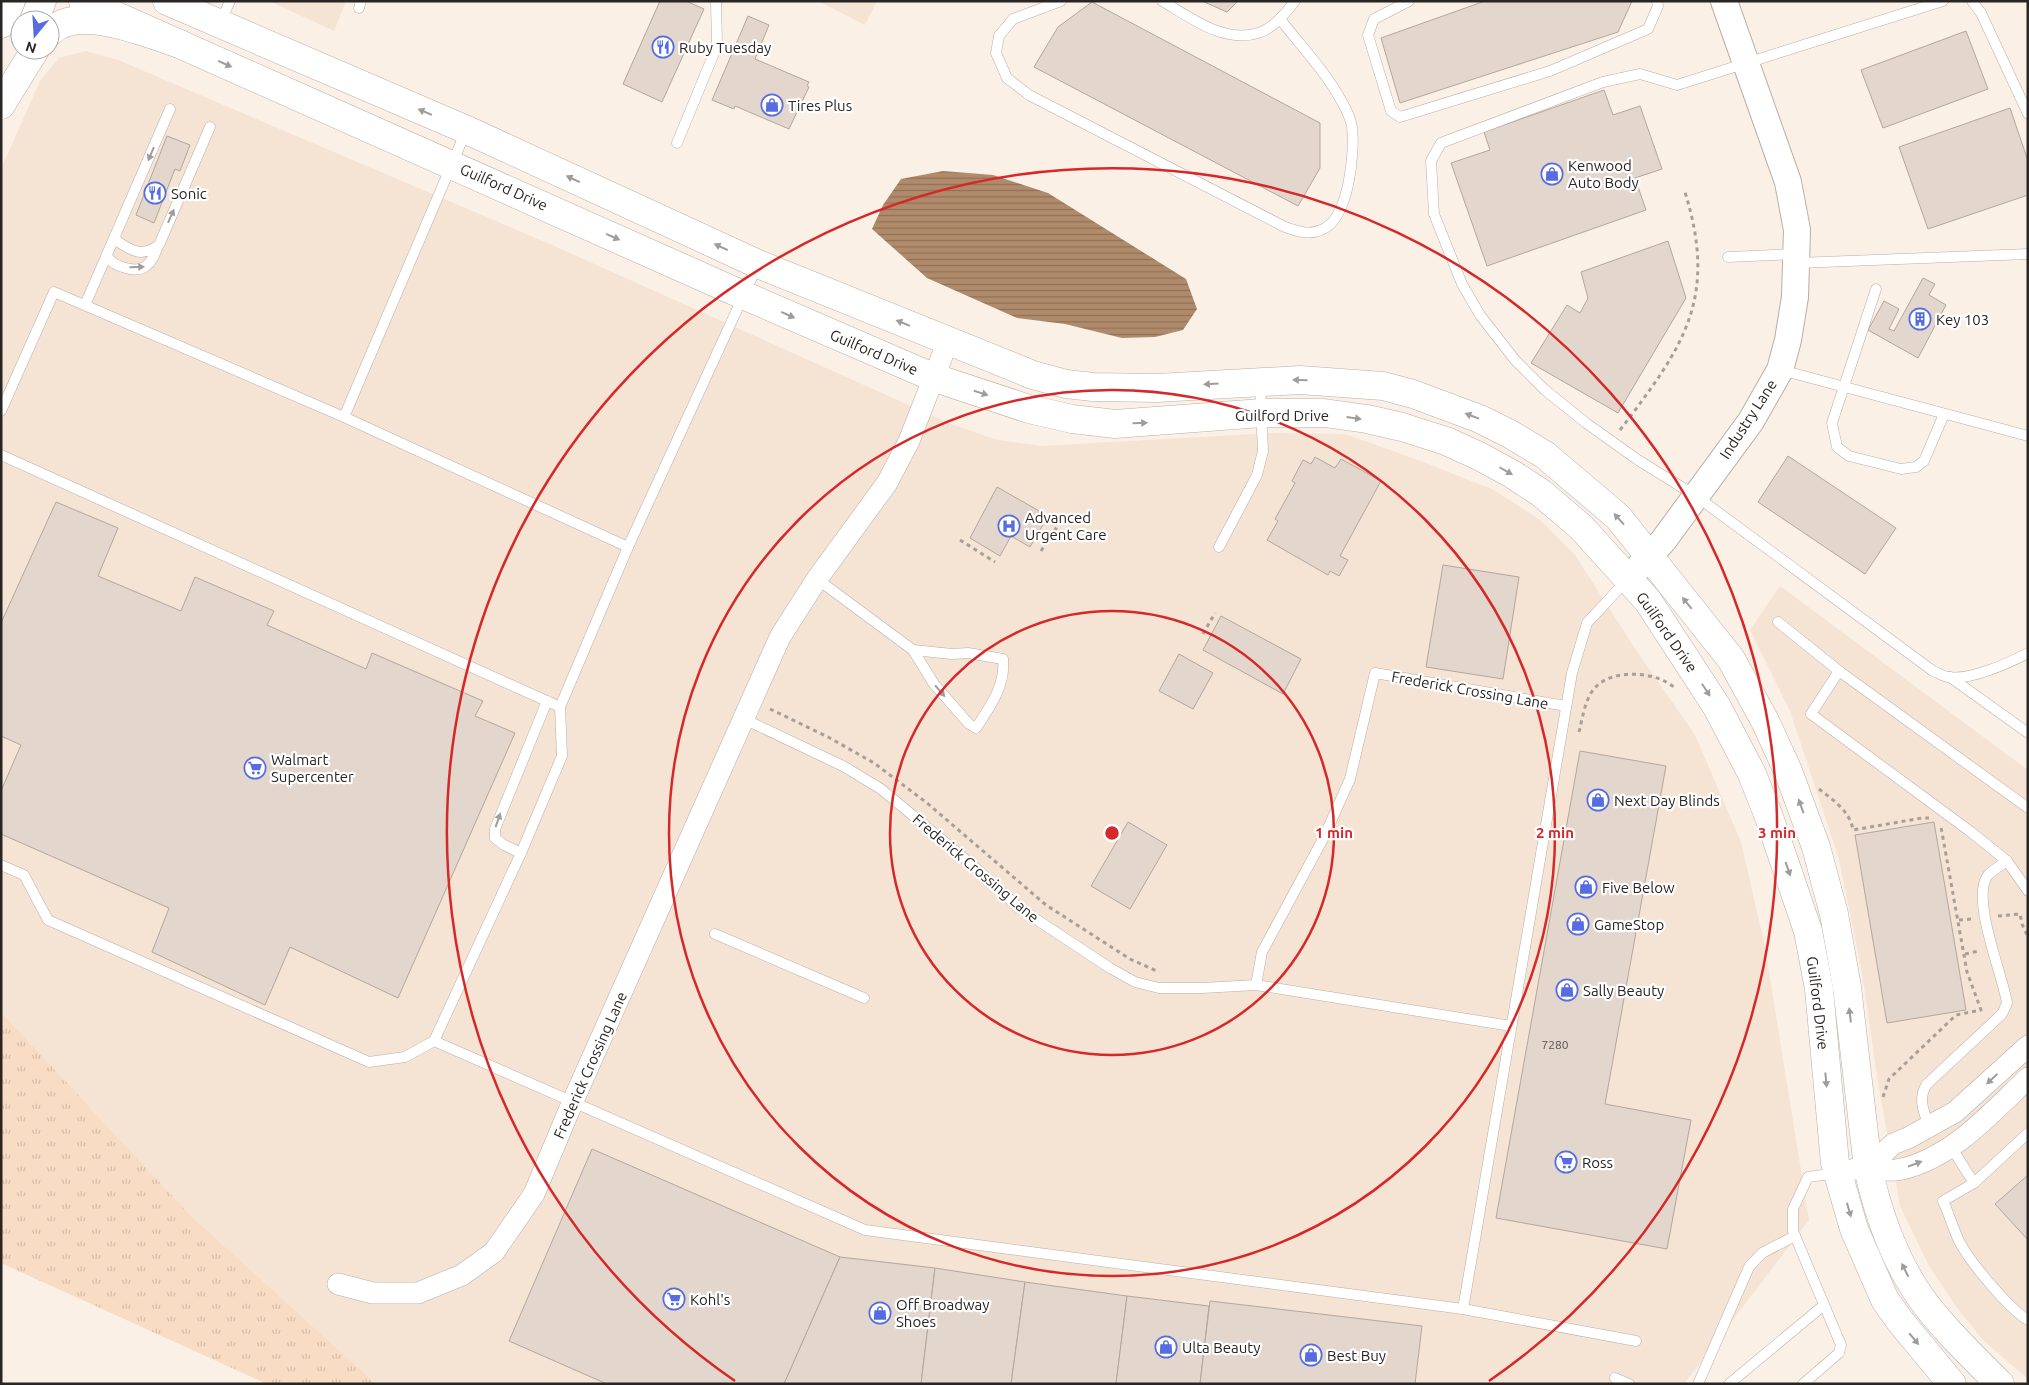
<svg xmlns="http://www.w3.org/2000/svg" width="2029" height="1385" viewBox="0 0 2029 1385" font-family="Ubuntu,sans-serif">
<defs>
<pattern id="grass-tufts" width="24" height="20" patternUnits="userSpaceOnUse" patternTransform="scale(1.25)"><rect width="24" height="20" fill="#f8dcc4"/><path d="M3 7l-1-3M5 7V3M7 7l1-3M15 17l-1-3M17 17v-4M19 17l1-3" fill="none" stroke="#d5bda8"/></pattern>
<pattern id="water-rules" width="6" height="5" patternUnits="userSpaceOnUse" patternTransform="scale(1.25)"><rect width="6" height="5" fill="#b08b6b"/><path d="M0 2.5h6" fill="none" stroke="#8f7158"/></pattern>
</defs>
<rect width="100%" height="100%" fill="#fbf0e6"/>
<g fill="#f5e3d4">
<path d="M269,1H346L334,31Z"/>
<path d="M818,1H877L865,25Z"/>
<path d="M86,51L118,60L552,245L951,424L998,440L1042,446L1270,433L1345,434L1421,461L1494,490L1540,520L1575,555L1634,647L1695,735L1741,842L1765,947L1809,1220L1684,1384H376L189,1214L1,1012V169L40,81L59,58Z"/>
<path d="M1780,586L2028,770V1379L1983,1340L1958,1309L1929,1266L1900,1206L1877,1076L1862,973L1839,859L1790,711L1750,630Z"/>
</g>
<path fill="url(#grass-tufts)" d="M1,1012L189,1214L376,1384H267L1,1263Z"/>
<path fill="url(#water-rules)" d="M943,171L993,175L1048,193L1186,279L1197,309L1183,330L1155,337L1122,338L1065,324L1017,318L927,278L872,229L883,205L901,179Z"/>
<g fill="#e2d6cd" stroke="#b2a79e">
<path d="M660,1H686L704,9L662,102L623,84Z"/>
<path d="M1202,1H1238L1227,12Z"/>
<path d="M1485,1H1632L1618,32L1400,103L1381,38Z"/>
<path d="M1092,2L1320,123V168L1298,206L1034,67L1058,27Z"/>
<path d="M748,16L769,25L755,59L809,82L807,86L809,87L789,129L735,106L734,109L712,100Z"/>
<path d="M1966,31L1988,89L1883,128L1861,70Z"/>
<path d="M1604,90L1613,115L1640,106L1662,169L1635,178L1646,210L1487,266L1451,163L1490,150L1484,132Z"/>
<path d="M2010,108L2028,161V195L1928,229L1899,147Z"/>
<path d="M167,136L190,145L180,171L175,169L154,223L136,215Z"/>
<path d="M1668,241L1686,298L1618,413L1531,363L1567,305L1580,313L1588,298L1581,272Z"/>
<path d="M1923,278L1935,284L1929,295L1946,305L1918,358L1868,330L1884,301L1899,309L1889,329L1894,331Z"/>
<path d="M1788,456L1896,528L1865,574L1758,502Z"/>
<path d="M1315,457L1335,468L1341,459L1381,481L1340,556L1348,560L1339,576L1330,571L1328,575L1267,540L1278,521L1275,519L1295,483L1292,481L1303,460L1311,464Z"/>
<path d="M997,487L1048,516L1030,547L1011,536L1000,556L970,538Z"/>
<path d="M56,502L118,528L98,576L181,611L195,577L274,611L267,625L366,669L372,653L483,701L475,716L515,733L398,998L290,947L265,1005L152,952L169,908L1,834V791L21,745L1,736V623Z"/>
<path d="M1443,565L1519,577L1503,679L1426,667Z"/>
<path d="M1221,616L1301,659L1283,694L1203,650Z"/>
<path d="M1179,654L1213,673L1193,709L1159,691Z"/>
<path d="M1580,751L1666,766L1605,1104L1691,1120L1667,1249L1496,1218Z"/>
<path d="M1128,822L1167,845L1130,909L1091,886Z"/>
<path d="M1934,822L1966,1010L1887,1023L1855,835Z"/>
<path d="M592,1149L840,1257L784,1384H607L509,1341Z"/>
<path d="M2028,1175V1240L1995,1204Z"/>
<path d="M840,1257L935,1268L921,1384H784Z"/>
<path d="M935,1268L1025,1282L1011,1384H921Z"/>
<path d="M1025,1282L1127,1296L1116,1384H1011Z"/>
<path d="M1127,1296L1209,1306L1200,1384H1116Z"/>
<path d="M1210,1301L1422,1326L1415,1384H1200Z"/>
</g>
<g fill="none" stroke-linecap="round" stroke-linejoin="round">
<g stroke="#b9aea5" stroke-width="11">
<g id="service">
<path d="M1061,1L1013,19L999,36L996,53L1007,78L1029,95L1285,227C1299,232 1311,236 1325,228C1349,215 1355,152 1352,127C1351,120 1346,109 1342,102C1326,72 1301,46 1280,19"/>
<path d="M1162,1C1190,17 1224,44 1258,33C1273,29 1286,13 1295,1"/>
<path d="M1409,1L1374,19L1368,35L1391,111L1400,117L1550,71L1648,29L1658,6L1657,1"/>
<path d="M1943,1L1677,85L1640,74L1603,82L1441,143L1431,161L1434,214L1462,284L1480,315L1515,360L1545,390L1586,423L1638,460L1696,496L1933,671C1938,673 1943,676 1948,677C1969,681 2009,663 2028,653"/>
<path d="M1972,1L1981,13L2028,114"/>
<path d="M359,8L361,1"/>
<path d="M220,23L230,1"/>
<path d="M677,143L717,46L716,1"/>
<path d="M115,236L117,241C133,252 142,257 159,245L210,127"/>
<path d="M107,256C112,266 136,274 146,266C153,261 155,253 158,246"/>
<path d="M1728,257L1796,254"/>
<path d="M1797,263L2028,254"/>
<path d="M1876,289L1832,423L1837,447L1849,456L1901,469L1916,467L1924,461L1944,414"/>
<path d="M85,305L170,109"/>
<path d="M1781,370L2028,436"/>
<path d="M1,411L54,292L344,417L628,547"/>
<path d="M344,417L466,131"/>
<path d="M1,455L560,707"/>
<path d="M1219,547L1257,475L1263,451L1260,384"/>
<path d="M817,579L913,650L934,684L969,724L976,728C990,707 1006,685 1003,659L968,653L952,654L913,650"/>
<path d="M1778,622L1839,671"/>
<path d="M1950,677L2028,733"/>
<path d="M744,719L843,766L881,789L977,869L1019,908L1110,968L1135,982L1159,988H1202L1256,985L1511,1026"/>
<path d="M2028,808L1839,671L1811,714L1971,832L2007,861L2028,891"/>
<path d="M521,853L504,845L495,838V829L547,701"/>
<path d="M1,865L24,875L48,920L369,1062L405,1057L434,1041L521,853L562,756L560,707L628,547L758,264"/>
<path d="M715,934L864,998"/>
<path d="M1256,985L1262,952L1324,837L1350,779L1375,673L1566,706"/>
<path d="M434,1041L865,1230L1463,1309L1636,1341"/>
<path d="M1929,1127C1924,1112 1918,1100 1926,1085L2002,1014L2007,1003C2003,975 1970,898 1988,875C1993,870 2001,865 2007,861"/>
<path d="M2028,1133L1974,1183L1943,1201C1949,1214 1953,1228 1959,1241C1970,1262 2008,1308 2028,1320"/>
<path d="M1951,1147L1974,1183"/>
<path d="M1463,1309L1572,673L1587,623L1627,580"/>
<path d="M1615,1378L1629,1384"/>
<path d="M1698,1384L1749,1267L1762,1253L1795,1236"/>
<path d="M1729,1384L1824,1305"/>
<path d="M1803,1384L1839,1353L1841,1345L1793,1231V1209L1808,1177L1837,1173"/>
</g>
</g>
<g stroke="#b9aea5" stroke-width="22">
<g id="minor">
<path d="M1868,1168L1893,1144L1908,1138L1955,1112L2028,1046"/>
<path d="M1838,1173C1847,1171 1858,1167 1868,1168C1882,1168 1885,1173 1902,1169C1953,1157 1991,1113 2028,1078"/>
<path d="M338,1284L373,1293H418L462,1275L494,1252L534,1194L573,1101L780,637L817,579L887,483L909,441L948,341"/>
</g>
</g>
<g stroke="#b9aea5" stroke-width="28">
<path id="tertiary" d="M1628,579L1663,541L1751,421L1780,370L1788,340L1795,297L1797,230L1788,182L1724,1"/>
</g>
<g stroke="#b9aea5" stroke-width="29">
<g id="secondary">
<path d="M83,1L743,295L935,378L1029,409L1072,419L1115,424L1262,413H1324L1367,419L1402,427L1446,441L1479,456L1512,474L1541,493L1581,527L1648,601L1717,707L1752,774L1769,817L1808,931L1819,989L1835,1163L1854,1229L1885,1300L1900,1321L1952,1384"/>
<path d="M167,1L467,130L758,264L1033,375L1066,384L1093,387L1157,388L1300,380L1383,386L1413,394L1480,419L1510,434L1545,455L1618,517L1731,659L1765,721L1788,771L1816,847L1834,914L1847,987L1868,1168C1877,1209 1892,1253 1915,1289C1935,1321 1973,1357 2000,1384"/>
</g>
</g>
<g stroke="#b9aea5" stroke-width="29">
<g id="primary">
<path d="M34,20L42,1"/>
<path d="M1,24L11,1"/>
<path d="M50,32C78,3 148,34 180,44"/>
<path d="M1,105L35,50"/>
</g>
</g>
<g stroke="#a8a098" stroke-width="3" stroke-dasharray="4 4" stroke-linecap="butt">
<path d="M1620,430C1684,346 1719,298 1684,189"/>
<path d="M960,540L995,562"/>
<path d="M1041,551L1059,524"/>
<path d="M1203,634L1215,613"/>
<path d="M770,709L828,737L874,763L927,803L1046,905L1130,959L1159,972"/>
<path d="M1579,732C1582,720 1584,706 1590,695C1602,671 1638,671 1660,679C1666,681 1671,686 1677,688"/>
<path d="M1819,789C1833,800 1850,811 1853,830L1922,818H1929"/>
<path d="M1998,916L2020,914L2022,924L2028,937"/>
<path d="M1959,920L1972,919"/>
<path d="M1965,954L1979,951"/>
<path d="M1883,1097L1889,1079L1956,1015L1981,1010L1967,972L1941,827"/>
</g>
<use href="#service" stroke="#fff" stroke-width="10"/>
<use href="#minor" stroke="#fff" stroke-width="21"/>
<use href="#tertiary" stroke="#fff" stroke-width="26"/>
<use href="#secondary" stroke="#fff" stroke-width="28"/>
<use href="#primary" stroke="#fff" stroke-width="28"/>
</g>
<defs><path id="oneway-solid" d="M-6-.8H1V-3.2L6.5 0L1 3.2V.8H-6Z" transform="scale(1.25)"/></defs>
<g fill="#9f9d9c">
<use href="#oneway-solid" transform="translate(225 64) rotate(24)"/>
<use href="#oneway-solid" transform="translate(425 112) rotate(-157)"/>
<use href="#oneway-solid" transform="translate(151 154) rotate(113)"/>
<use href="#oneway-solid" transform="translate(573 179) rotate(-155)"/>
<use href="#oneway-solid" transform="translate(171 216) rotate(-66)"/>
<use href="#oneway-solid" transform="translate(613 237) rotate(24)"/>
<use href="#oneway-solid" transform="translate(721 247) rotate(-155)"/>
<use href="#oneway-solid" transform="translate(137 267) rotate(-2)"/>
<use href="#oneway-solid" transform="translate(788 315) rotate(24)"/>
<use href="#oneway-solid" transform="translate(903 323) rotate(-158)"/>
<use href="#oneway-solid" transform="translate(1300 380) rotate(-179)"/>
<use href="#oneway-solid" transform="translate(1211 384) rotate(176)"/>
<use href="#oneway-solid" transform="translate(981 393) rotate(18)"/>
<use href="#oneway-solid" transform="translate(1472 416) rotate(-159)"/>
<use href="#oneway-solid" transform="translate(1354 418) rotate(8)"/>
<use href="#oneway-solid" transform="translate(1140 423) rotate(-2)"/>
<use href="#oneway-solid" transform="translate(1506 471) rotate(30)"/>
<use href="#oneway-solid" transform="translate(1619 519) rotate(-132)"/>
<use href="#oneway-solid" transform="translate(1687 603) rotate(-129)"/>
<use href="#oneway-solid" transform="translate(1706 690) rotate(57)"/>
<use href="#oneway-solid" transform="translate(940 691) rotate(49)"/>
<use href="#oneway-solid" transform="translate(1801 806) rotate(-110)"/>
<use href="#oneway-solid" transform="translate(498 820) rotate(-71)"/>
<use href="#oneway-solid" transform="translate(1788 869) rotate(71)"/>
<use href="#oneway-solid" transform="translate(1850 1015) rotate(-97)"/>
<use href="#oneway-solid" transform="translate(1992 1079) rotate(137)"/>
<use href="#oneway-solid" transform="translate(1826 1080) rotate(85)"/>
<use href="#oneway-solid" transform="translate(1915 1164) rotate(-21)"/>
<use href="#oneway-solid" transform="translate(1849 1210) rotate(74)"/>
<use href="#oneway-solid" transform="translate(1905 1270) rotate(-117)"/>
<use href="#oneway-solid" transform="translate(1914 1339) rotate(50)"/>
</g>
<g fill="none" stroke="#d62828" stroke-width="2.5">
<circle cx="1112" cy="833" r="222"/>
<circle cx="1112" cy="833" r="443"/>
<path d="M735 1381A665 665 0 1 1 1489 1381"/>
</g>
<defs>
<g id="restaurant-ring" transform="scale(1.125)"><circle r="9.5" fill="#fff" stroke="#566ce2" stroke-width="1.5"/><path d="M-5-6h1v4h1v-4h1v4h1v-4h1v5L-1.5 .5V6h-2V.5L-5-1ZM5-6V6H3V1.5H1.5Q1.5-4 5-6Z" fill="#566ce2"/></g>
<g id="shop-ring" transform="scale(1.125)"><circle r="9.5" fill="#fff" stroke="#566ce2" stroke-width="1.5"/><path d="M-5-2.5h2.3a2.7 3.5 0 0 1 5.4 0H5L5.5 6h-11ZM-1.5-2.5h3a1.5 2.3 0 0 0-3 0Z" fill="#566ce2"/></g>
<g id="building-ring" transform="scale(1.125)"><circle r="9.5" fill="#fff" stroke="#566ce2" stroke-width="1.5"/><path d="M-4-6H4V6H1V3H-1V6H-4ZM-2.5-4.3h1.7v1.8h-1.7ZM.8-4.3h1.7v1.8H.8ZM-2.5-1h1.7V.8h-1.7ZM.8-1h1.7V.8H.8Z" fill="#566ce2"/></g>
<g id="hospital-ring" transform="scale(1.125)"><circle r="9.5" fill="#fff" stroke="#566ce2" stroke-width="1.5"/><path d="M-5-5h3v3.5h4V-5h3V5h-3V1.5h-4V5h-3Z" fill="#566ce2"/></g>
<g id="supermarket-ring" transform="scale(1.125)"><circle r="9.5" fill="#fff" stroke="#566ce2" stroke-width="1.5"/><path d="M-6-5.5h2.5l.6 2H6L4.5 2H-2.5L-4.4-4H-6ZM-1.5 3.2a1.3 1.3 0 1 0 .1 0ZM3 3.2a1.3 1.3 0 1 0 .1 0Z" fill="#566ce2"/></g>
</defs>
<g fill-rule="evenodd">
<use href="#restaurant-ring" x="663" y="47"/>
<use href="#shop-ring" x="772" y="105"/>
<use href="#shop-ring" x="1552" y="174"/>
<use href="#restaurant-ring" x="155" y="193"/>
<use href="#building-ring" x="1920" y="319"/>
<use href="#hospital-ring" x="1009" y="526"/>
<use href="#supermarket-ring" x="255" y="768"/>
<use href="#shop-ring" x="1598" y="800"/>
<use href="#shop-ring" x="1586" y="887"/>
<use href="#shop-ring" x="1578" y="924"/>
<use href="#shop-ring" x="1567" y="990"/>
<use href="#supermarket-ring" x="1566" y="1162"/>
<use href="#supermarket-ring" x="674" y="1299"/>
<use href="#shop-ring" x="880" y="1313"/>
<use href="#shop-ring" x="1166" y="1347"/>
<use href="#shop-ring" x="1311" y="1355"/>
</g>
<g text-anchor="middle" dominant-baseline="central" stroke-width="4.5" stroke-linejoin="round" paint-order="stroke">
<g font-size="12" fill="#57514d">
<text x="1555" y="1044">7280</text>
</g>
<g font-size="15" fill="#292522" stroke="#fff" text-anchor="start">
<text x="679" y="47">Ruby Tuesday</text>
<text x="788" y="105">Tires Plus</text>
<text x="1568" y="165">Kenwood<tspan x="1568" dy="17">Auto Body</tspan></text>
<text x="171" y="193">Sonic</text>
<text x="1936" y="319">Key 103</text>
<text x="1025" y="517">Advanced<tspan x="1025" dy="17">Urgent Care</tspan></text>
<text x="271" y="759">Walmart<tspan x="271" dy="17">Supercenter</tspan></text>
<text x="1614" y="800">Next Day Blinds</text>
<text x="1602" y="887">Five Below</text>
<text x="1594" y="924">GameStop</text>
<text x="1583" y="990">Sally Beauty</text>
<text x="1582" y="1162">Ross</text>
<text x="690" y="1299">Kohl's</text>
<text x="896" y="1304">Off Broadway<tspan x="896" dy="17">Shoes</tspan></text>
<text x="1182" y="1347">Ulta Beauty</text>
<text x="1327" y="1355">Best Buy</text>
</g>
<g font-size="15" fill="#292522" stroke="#fff">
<text transform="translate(504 187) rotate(24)">Guilford Drive</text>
<text transform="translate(874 352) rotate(23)">Guilford Drive</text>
<text x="1282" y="415">Guilford Drive</text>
<text transform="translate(1748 419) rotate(-57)">Industry Lane</text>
<text transform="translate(1667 632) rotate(55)">Guilford Drive</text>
<text transform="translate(1470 690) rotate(10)">Frederick Crossing Lane</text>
<text transform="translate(976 868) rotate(40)">Frederick Crossing Lane</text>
<text transform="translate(1818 1003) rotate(83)">Guilford Drive</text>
<text transform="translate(590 1065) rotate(-66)">Frederick Crossing Lane</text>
</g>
</g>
<circle cx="1112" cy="833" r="8" fill="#d62828" stroke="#fff" stroke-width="2.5"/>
<g font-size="15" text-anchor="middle" font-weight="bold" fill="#d62828" stroke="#fff" stroke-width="4.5" stroke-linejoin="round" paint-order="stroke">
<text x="1334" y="838">1 min</text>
<text x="1555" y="838">2 min</text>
<text x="1777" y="838">3 min</text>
</g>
<rect width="2029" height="1385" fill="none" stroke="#292522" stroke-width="5"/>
<g transform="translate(35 35) rotate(198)"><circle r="24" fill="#ffffff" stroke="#a9a8a7"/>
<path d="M0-4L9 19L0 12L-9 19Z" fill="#566ce2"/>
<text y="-8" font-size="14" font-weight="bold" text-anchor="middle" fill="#292522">N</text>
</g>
</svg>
